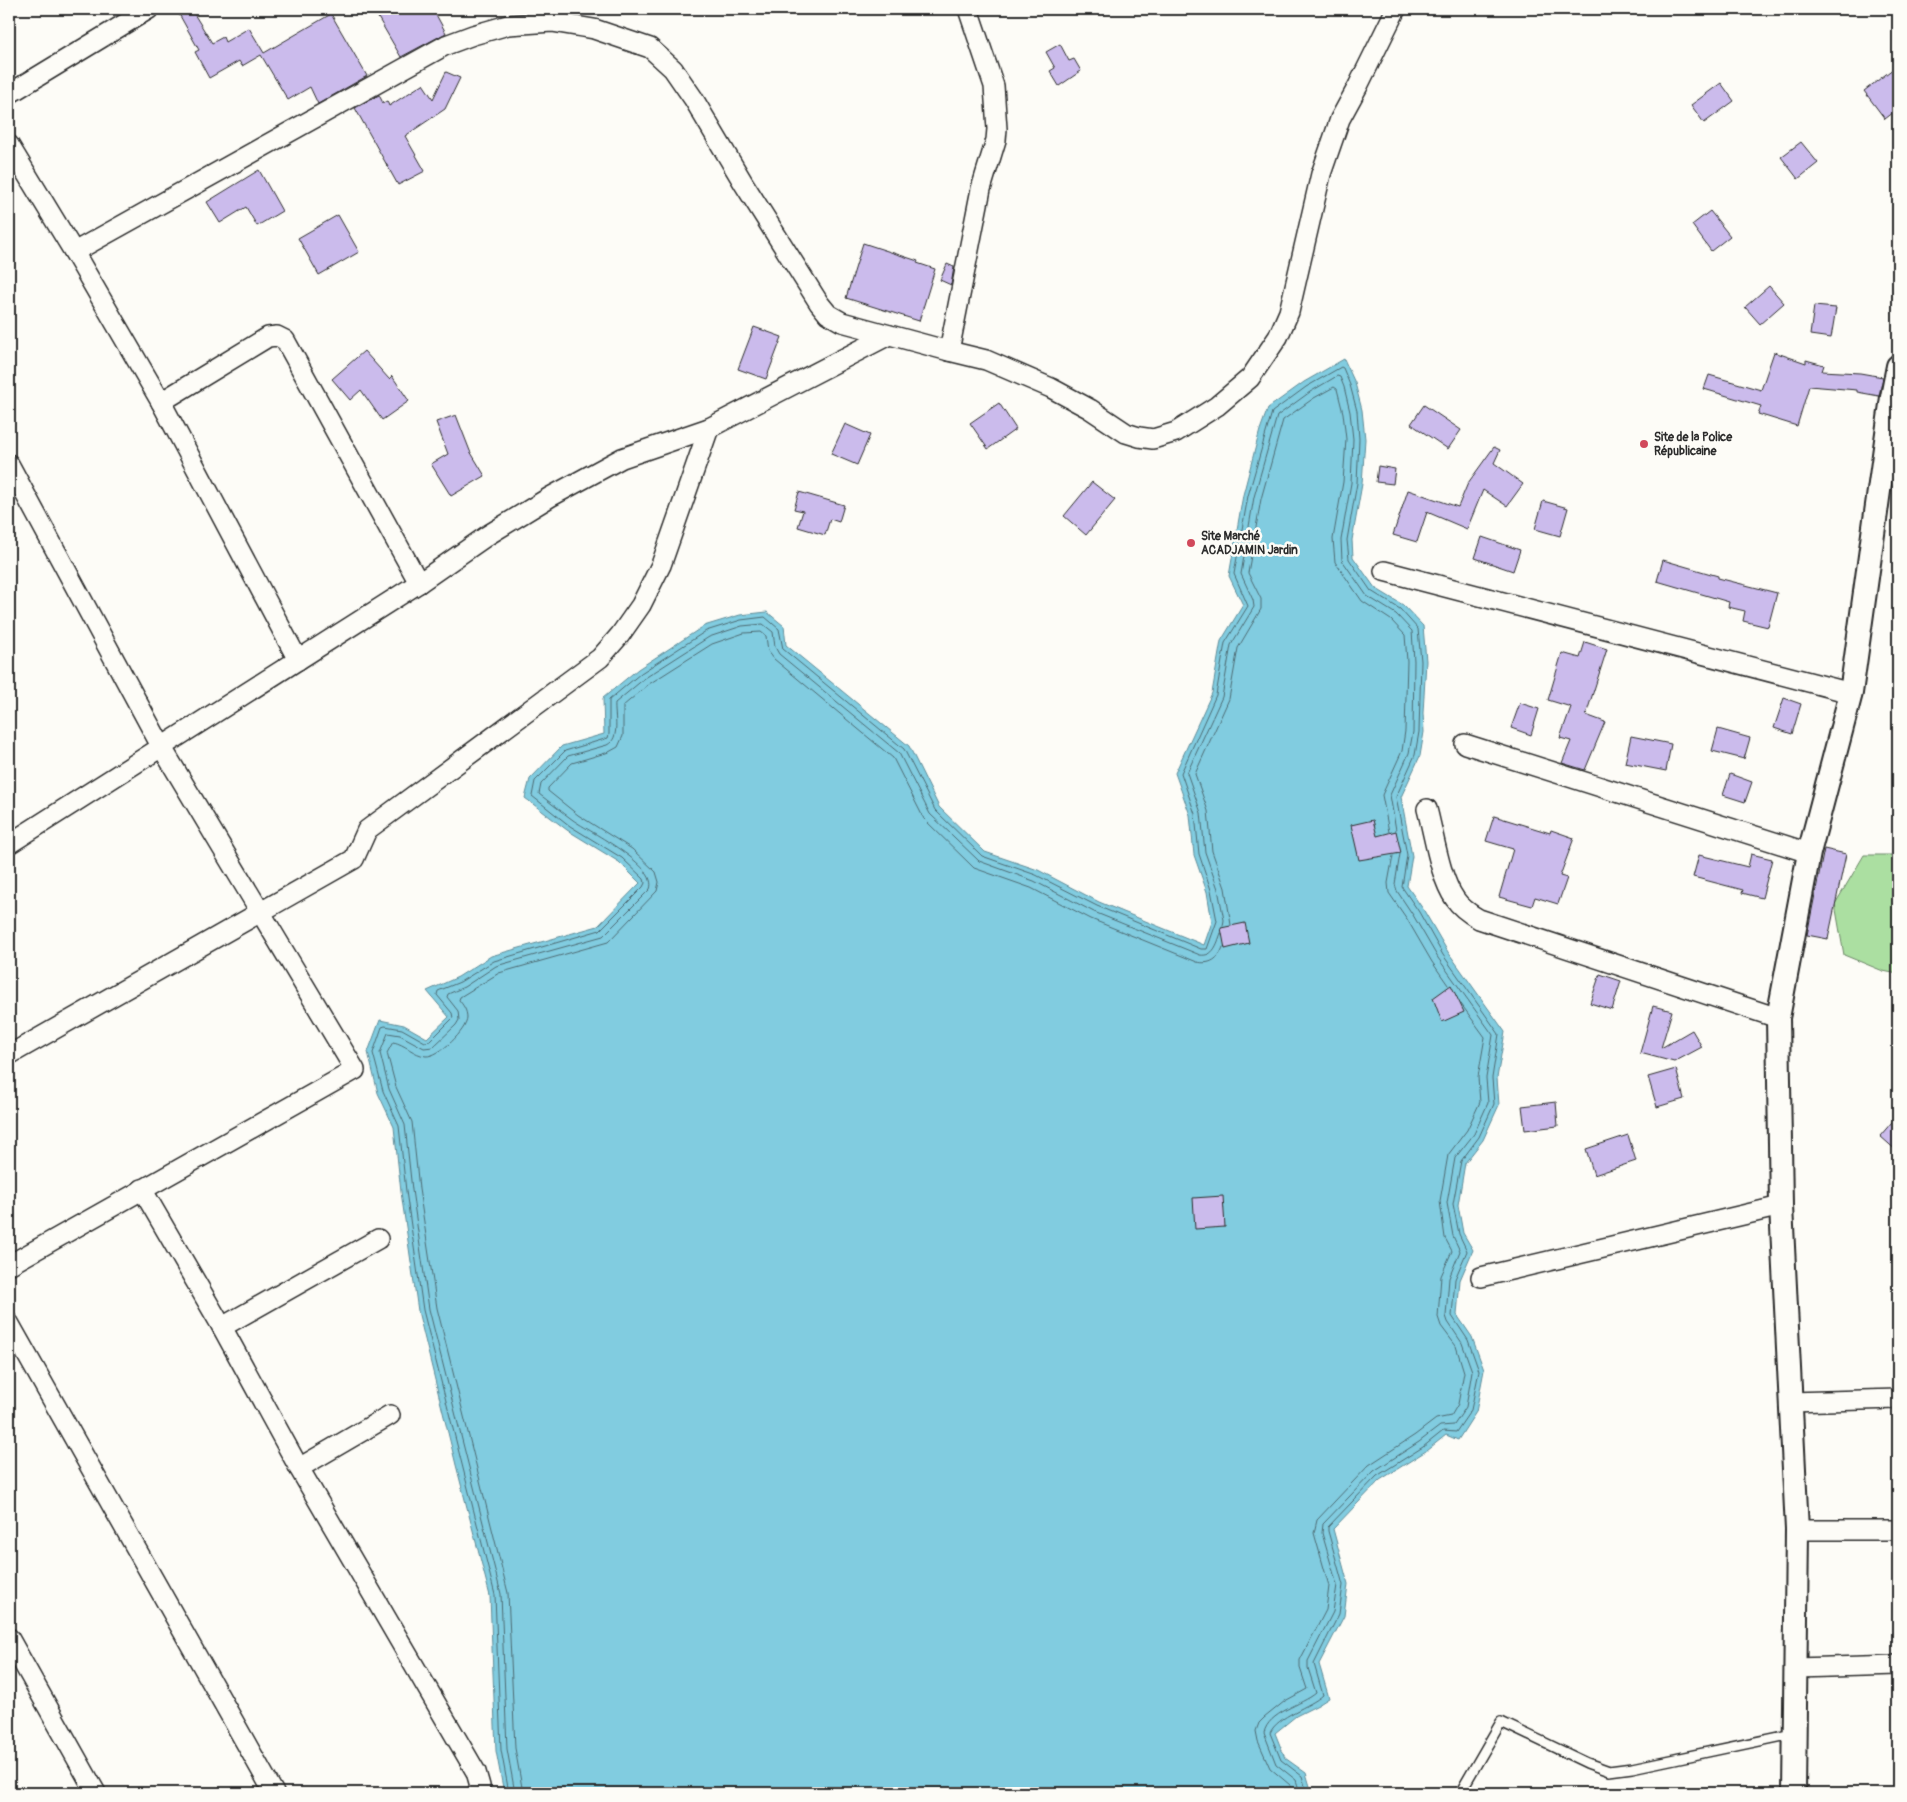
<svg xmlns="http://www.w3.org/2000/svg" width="1907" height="1802" viewBox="0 0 1907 1802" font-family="Pangolin,sans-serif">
<rect width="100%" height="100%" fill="#fdfcf7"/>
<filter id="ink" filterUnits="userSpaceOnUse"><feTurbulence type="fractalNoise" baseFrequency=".02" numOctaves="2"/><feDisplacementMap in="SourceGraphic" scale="10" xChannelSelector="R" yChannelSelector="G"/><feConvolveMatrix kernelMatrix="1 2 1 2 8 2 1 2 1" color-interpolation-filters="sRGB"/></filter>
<g filter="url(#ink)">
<path fill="#abdfa1" stroke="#6b8566" d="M1898,851V974L1883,971L1844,955L1835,904L1864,855H1891Z"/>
<path fill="#81cce0" stroke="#5f8c98" d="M1344,359L1355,383L1362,410L1365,439L1362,484L1352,540L1353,557L1375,588L1403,605L1423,626L1426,661L1423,713L1424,732L1420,756L1401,797L1412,856L1407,886L1423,909L1448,952L1505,1032L1497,1078L1499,1105L1483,1140L1465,1163L1458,1205L1463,1233L1473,1250L1460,1280L1457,1315L1472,1337L1484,1370L1476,1412L1458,1440L1446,1435L1426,1451L1380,1480L1333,1529L1348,1584L1344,1616L1319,1664L1329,1698L1318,1705L1296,1716L1275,1733L1285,1758L1306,1773L1312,1793H504L496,1751L490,1596L456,1465L418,1311L401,1192L394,1127L378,1093L368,1052L380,1020L404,1025L427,1038L449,1017L427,991L458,977L491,956L598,926L640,883L619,862L567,830L525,798L530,779L562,746L604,734L603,698L638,669L704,626L740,615L767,612L784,626L786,645L909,746L939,807L985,852L1038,870L1099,902L1204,945L1212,922L1207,892L1194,855L1190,815L1175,773L1212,693L1221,641L1243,605L1229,576L1243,495L1260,430L1268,408L1304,382Z"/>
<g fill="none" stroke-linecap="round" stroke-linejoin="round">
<g stroke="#4d6b73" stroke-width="1">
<path d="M1393,856L1388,883L1389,893L1407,919L1432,962L1448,985"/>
<path d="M1231,925L1225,888L1212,851L1208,811L1195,774L1229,699L1238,648L1261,609V599L1248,573L1261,499L1283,420L1314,398L1334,387L1337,389L1343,413L1346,439L1343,482L1333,539L1335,562L1362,601L1391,620L1405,635L1407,661L1405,731L1402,751L1382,795L1389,832"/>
<path d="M1223,926L1224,920L1218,889L1205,852L1201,813L1187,773L1222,697L1231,645L1254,607L1253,600L1241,574L1254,497L1277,416L1310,392L1337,376L1340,377L1344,387L1350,412L1353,439L1351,483L1341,540L1342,560L1367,596L1396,614L1412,631L1414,661L1413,732L1409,753L1390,795L1396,830"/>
<path d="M509,1793L501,1750L495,1595L423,1310L406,1191L399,1126L383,1091L373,1053L382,1027L385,1026L402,1029L425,1042L430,1041L453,1018L452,1013L437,995L438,991L460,982L494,961L600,930L643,887L645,883L644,879L622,858L570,826L532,796L535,781L565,751L608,738L609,734V700L641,673L706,631L741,620L765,617L779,629L783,649L904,749L935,810L982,856L1036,875L1097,906L1201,949H1207L1217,921L1211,890L1199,854L1195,814L1181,773L1216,695L1225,643L1248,606L1234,574L1248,496L1272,412L1306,387L1341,367L1343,368L1350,385L1357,411L1359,439L1357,483L1347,540L1349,559L1371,591L1400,609L1418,629L1421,661L1419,732L1415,755L1396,797L1407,855L1402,887L1419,912L1443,955L1499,1034L1492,1078L1494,1104L1479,1137L1461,1161L1453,1204L1459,1234L1467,1251L1455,1279L1452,1316L1468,1340L1479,1371L1471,1410L1456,1432L1443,1431L1423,1447L1377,1476L1328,1527V1531L1343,1585L1339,1614L1314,1664L1323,1695C1310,1707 1277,1716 1270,1733L1281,1760L1302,1776L1307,1793"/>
<path d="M515,1793L507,1749L501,1594L429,1309L412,1190L405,1125L389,1089L380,1053L388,1033L400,1035L424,1048L433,1047L456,1025L459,1020L458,1011L447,997L448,994L464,987L496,966L603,936L650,889C659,866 590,832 573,820C562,812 551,803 539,794L541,784L568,756L607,745C621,738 614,716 615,703L645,678L709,637L742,626L763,624L773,632L775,647L779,654L899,753L930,814L979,861L1034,881L1094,912L1200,955C1214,957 1217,944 1221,933"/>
<path d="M523,1793L515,1748L508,1593L437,1308L419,1189L412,1122L396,1087L387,1053L393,1042C405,1044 414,1055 426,1056C439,1057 467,1030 467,1018C467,1010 463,1005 459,1000L460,997L499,973L608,942L657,891L659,882L656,872L632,849L578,815L548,791V788L572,763L609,752L618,747L623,736V706L649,684L712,644L744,633L761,632L766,636L768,651L774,659L893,758L924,819L974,868L1031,888L1091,919L1197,962C1210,965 1219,959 1223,947"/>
<path d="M1293,1793L1290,1785L1270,1768L1258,1741L1256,1731L1259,1723L1264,1718L1285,1701L1307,1689L1300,1668V1660L1326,1610L1329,1586L1314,1533L1317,1520L1369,1465L1415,1435L1436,1419L1451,1416L1458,1404L1464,1372L1456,1346L1441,1326L1438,1317L1441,1276L1452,1251L1445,1238L1440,1201L1448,1155L1467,1130L1480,1102L1478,1077L1485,1037L1461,1004"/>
<path d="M1300,1793L1296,1780L1276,1764L1264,1733C1268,1712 1302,1705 1316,1693L1308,1668V1661L1333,1612L1337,1585L1322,1533L1323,1524L1374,1471L1419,1442L1440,1426L1454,1425L1466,1407L1472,1371L1462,1343L1448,1322L1446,1316L1449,1278L1460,1251L1453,1236L1447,1203L1455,1158L1474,1134L1488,1103L1486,1078L1493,1035L1438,958L1413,915L1397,891L1395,884L1400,854"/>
</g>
</g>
<g fill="#cbbbec" stroke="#2b2b2b">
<path d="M188,9H191L212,43L223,37L225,42L249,28L264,53L331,14L367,76L318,104L310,87L288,100L261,55L242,66L239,61L209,78L195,52L199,50L179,14Z"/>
<path d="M373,9H433L446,33L401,57Z"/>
<path d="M1060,44L1069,61L1074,59L1081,71L1059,86L1050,71L1055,68L1046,52Z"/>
<path d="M1898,65V109L1885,119L1864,91Z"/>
<path d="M446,72L460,78L445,109L405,136L425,171L398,185L355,108L379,95L383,103L387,101L389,106L423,84L433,99Z"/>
<path d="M1721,83L1734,101L1704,123L1691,105Z"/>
<path d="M1801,142L1818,163L1798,179L1781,157Z"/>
<path d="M259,170L282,211L257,226L246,207L220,223L207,202Z"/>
<path d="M1710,211L1730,236L1711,251L1692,225Z"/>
<path d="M338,215L359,252L319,275L298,238Z"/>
<path d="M863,243L918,261L917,263L935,269L919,321L846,298Z"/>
<path d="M947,264L954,267L951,285L940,280Z"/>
<path d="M1769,286L1784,303L1760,324L1745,307Z"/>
<path d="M1814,306L1836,308L1831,338L1810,335Z"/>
<path d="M754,327L782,337L766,379L738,369Z"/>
<path d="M364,351L389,379L392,376L409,401L382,420L361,390L350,400L332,379Z"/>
<path d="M1774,352L1806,363V360L1824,365L1822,371L1860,373L1883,377L1879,396L1857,392V390L1809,386L1797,426L1758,414L1761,406L1704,389L1709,375L1761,390Z"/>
<path d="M999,403L1016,429L988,449L970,423Z"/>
<path d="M1424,405L1461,430L1448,449L1411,424Z"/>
<path d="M456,415L470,451L485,476L451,496L431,464L448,454L436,422Z"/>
<path d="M845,424L870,435L857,465L831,454Z"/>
<path d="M1494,447L1500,450L1494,463L1523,484L1507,506L1483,490L1467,529L1427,512L1417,542L1393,535L1408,490L1458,507L1468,483Z"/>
<path d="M1378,466L1395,469L1393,484L1376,482Z"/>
<path d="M1092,482L1115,500L1086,535L1064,516Z"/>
<path d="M799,492L844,505L839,522L830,519L825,535L798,527L803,511L794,509Z"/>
<path d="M1543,501L1568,508L1560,536L1535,529Z"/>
<path d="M1482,537L1520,550L1513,571L1475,558Z"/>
<path d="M1663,560L1718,576V578L1777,593L1768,627L1743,621L1745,611L1728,607L1729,602L1657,581Z"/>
<path d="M1585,642L1607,649L1586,715L1605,722L1585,770L1562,763L1571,741L1560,738L1571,707L1548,700L1562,653L1580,658Z"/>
<path d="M1784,698L1801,704L1792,734L1774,728Z"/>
<path d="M1520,703L1539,709L1531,735L1511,728Z"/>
<path d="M1718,729L1750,738L1744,759L1712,751Z"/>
<path d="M1631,736L1671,744L1666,771L1625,763Z"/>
<path d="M1730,774L1752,782L1745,802L1723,795Z"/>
<path d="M1494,816L1550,833L1551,830L1574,838L1560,876L1567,878L1558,904L1535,897L1532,906L1499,897L1513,849L1486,841Z"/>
<path d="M1373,820L1377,836L1396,831L1401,853L1359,860L1351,825Z"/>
<path d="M1824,849L1846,854L1828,939L1807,935Z"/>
<path d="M1751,854L1772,859L1762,898L1742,893L1743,890L1693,877L1699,855L1748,867Z"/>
<path d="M1245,923L1249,943L1225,949L1221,928Z"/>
<path d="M1600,974L1621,981L1612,1010L1590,1003Z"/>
<path d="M1451,985L1464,1012L1442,1022L1433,998Z"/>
<path d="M1653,1006L1672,1011L1661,1048L1692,1030L1702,1047L1674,1062L1640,1053Z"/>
<path d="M1676,1069L1684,1099L1657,1107L1648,1077Z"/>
<path d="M1556,1102L1558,1126L1525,1130L1522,1106Z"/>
<path d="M1898,1115V1152L1880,1136Z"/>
<path d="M1628,1135L1636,1161L1594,1175L1586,1149Z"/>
<path d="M1223,1196L1225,1227L1195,1229L1193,1198Z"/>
</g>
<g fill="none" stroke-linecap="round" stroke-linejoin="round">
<g stroke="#2b2b2b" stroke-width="12">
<path id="service" d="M1460,1793L1501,1722L1587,1763L1609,1771L1632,1768L1793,1734"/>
</g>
<g stroke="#2b2b2b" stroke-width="22">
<g id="minor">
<path d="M9,94L149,9"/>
<path d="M9,145L74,252L161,402L298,660"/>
<path d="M74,252L446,45L473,35L508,25L552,22L594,29L650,48L673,69L693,98L744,184L819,303L828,314L842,322L949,351L986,360L1051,388L1090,409L1126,433L1139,437L1153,439L1176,432L1217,406L1250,378L1278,337L1289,312L1321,174L1340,119L1358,86L1396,9"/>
<path d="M949,351L981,189L996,140L997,129L994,86L968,9"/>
<path d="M161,402L268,337L277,336L285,340L419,583"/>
<path d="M9,464L161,746L355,1070L9,1265"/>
<path d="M1384,571L1851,693"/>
<path d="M1465,744L1809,853"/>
<path d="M1427,809C1434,835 1440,878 1455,899C1461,908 1470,914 1479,919L1778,1018"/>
<path d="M9,844L419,583L488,535L550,497L622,458L709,428L889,335"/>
<path d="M9,1055L354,859L367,830L600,658L620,635L641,605L661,565L709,428"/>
<path d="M142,1189L222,1327L299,1468L476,1772L480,1786L477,1793"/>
<path d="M1481,1277L1781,1206"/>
<path d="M9,1323L274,1793"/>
<path d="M222,1327L378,1239"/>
<path d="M1790,1402L1898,1399"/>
<path d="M299,1468L390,1415"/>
<path d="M1797,1530H1898"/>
<path d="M9,1638L96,1793"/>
<path d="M1796,1668L1898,1665"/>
</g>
</g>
<g stroke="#2b2b2b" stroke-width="26">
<path id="tertiary" d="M1794,1793L1797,1530L1781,1206L1778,1018L1809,853L1851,693L1892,397L1898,366"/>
</g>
<use href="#service" stroke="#fdfcf7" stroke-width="9"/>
<use href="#minor" stroke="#fdfcf7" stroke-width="19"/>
<use href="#tertiary" stroke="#fdfcf7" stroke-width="22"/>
</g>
</g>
<g fill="#d1495b" stroke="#fdfcf7" stroke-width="2">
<circle cx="1644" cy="444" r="5"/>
<circle cx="1191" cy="543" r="5"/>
</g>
<g text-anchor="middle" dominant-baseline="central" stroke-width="5" stroke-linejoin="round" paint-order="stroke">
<g font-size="12" font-weight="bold" fill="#2b2b2b" stroke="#fdfcf7" text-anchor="start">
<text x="1654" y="437">Site de la Police<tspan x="1654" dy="14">Républicaine</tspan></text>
<text x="1201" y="536">Site Marché<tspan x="1201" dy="14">ACADJAMIN Jardin</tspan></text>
</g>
</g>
<rect width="1907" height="1802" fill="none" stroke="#fdfcf7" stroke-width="30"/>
<rect x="15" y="15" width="1877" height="1772" fill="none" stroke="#2b2b2b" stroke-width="2" filter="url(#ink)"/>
</svg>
